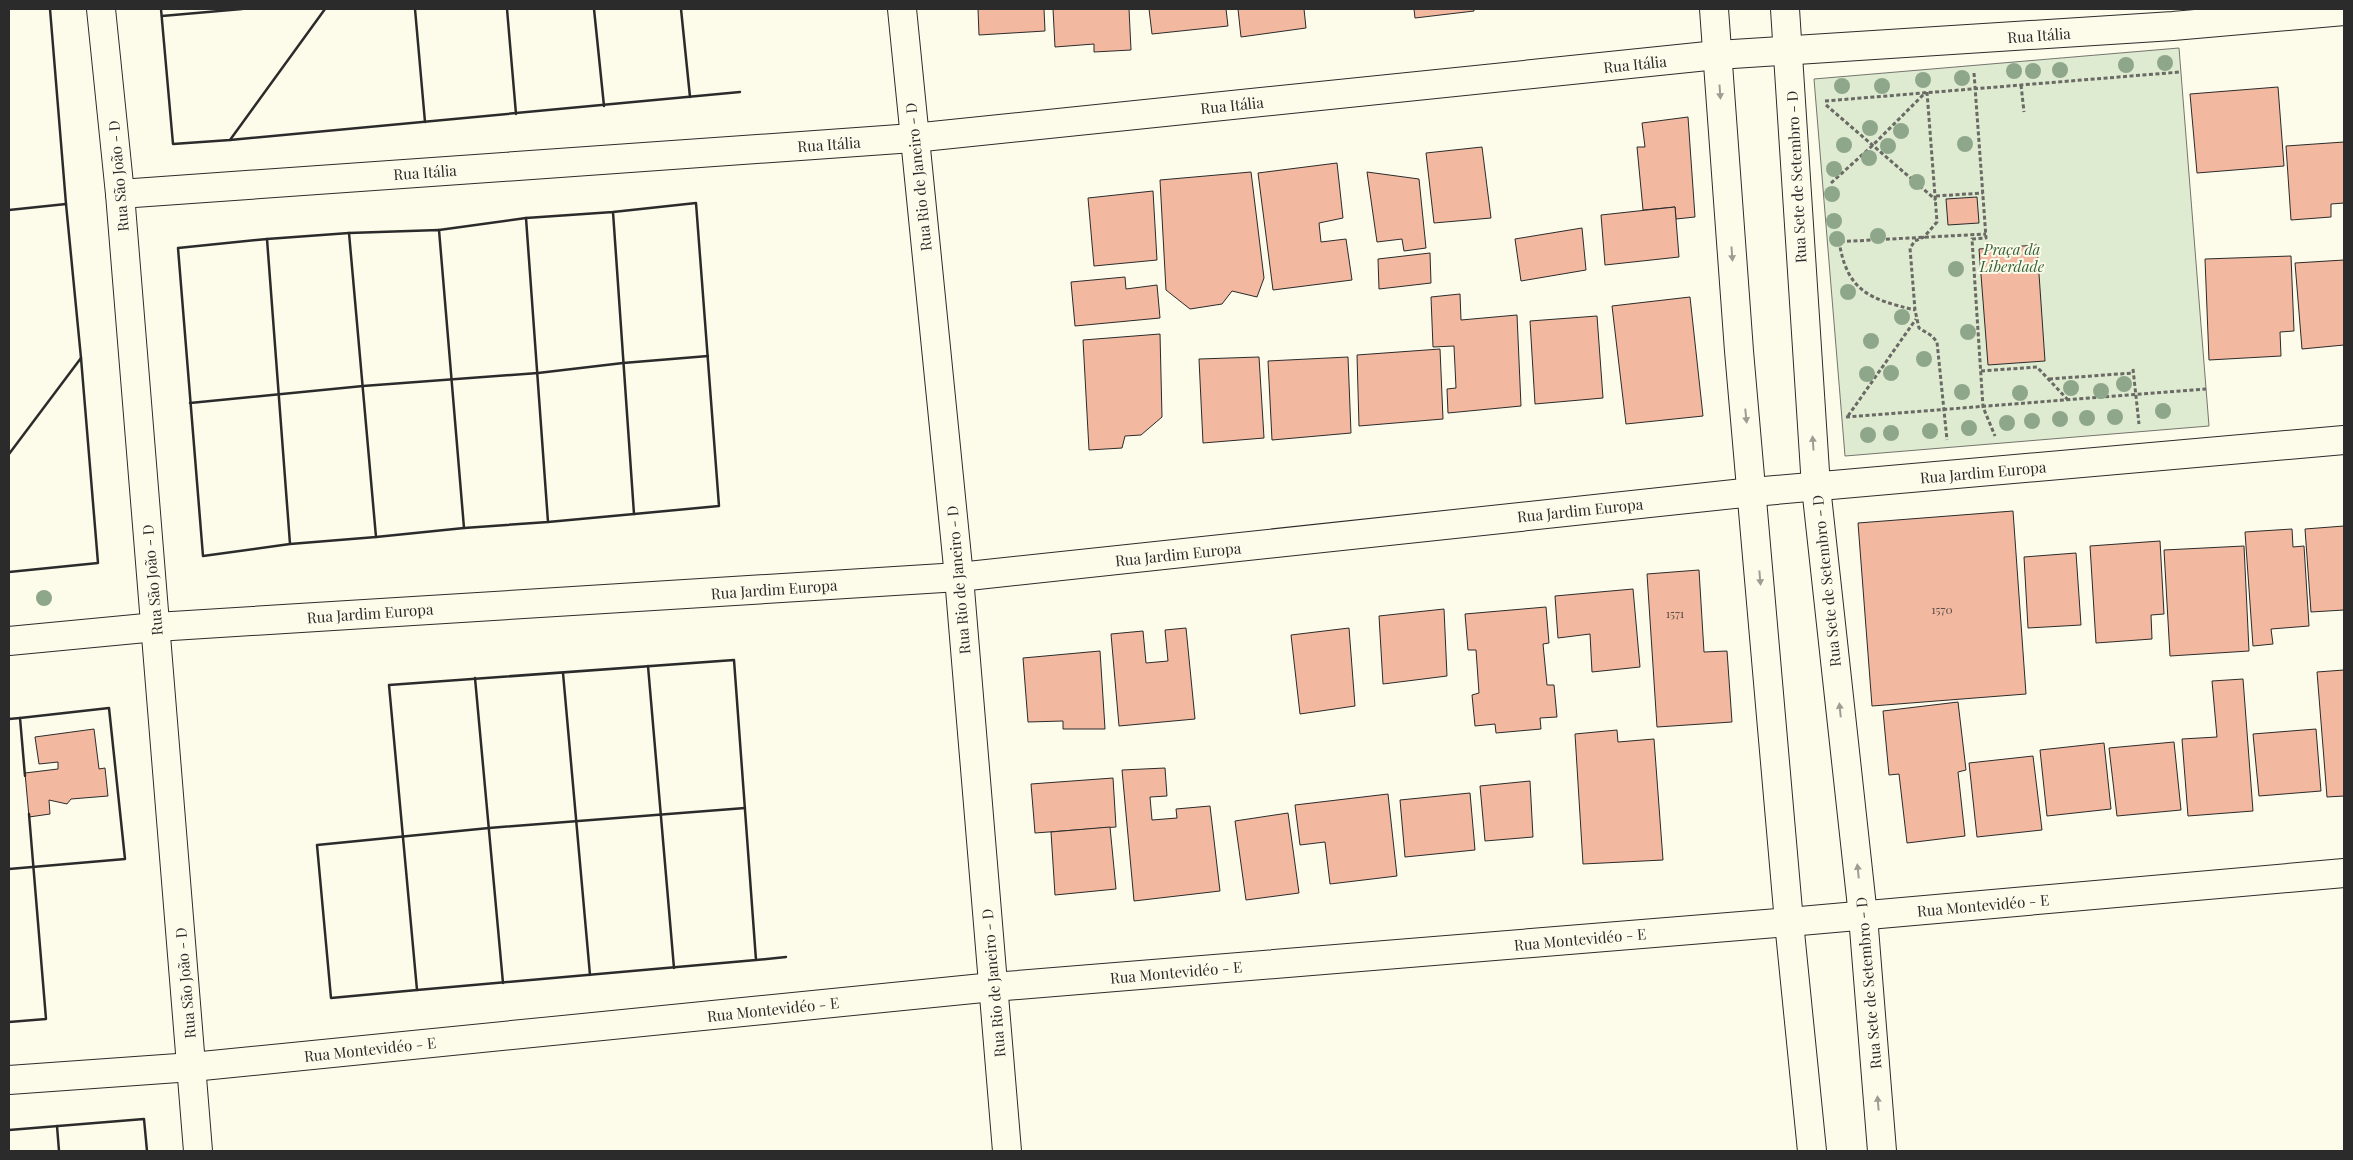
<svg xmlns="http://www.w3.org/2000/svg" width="2353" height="1160" viewBox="0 0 2353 1160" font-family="'Playfair Display',serif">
<rect width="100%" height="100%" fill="#fdfbea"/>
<path fill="#deebd1" stroke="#74746e" d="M2179,48L2209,426L1845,456L1814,79Z"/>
<g fill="#f2b8a0" stroke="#2b2b2b">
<path d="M978,9H1044L1045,31L979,35Z"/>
<path d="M1053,9H1129L1131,50L1094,52V44L1055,47Z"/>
<path d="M1149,9H1226L1228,26L1152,34Z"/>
<path d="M1238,9H1304L1306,28L1241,37Z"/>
<path d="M1414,9H1474V11L1415,18Z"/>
<path d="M2278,87L2284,166L2197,173L2190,94Z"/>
<path d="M1688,117L1695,217L1676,219L1675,207L1643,210L1637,147H1645L1642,123Z"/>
<path d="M2344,142V203L2331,204V217L2291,220L2286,146Z"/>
<path d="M1482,147L1491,218L1434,223L1426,153Z"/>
<path d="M1337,163L1343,218L1319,223L1321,242L1346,239L1352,280L1273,290L1258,173Z"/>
<path d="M1251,172L1264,278L1257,297L1232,291L1222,304L1190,309L1166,290L1160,180Z"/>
<path d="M1367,172L1419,179L1426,248L1404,251L1402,239L1377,242Z"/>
<path d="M1153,191L1157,260L1094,266L1088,198Z"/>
<path d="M1977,197L1979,223L1948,225L1946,199Z"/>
<path d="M1675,207L1679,257L1605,265L1601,215Z"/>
<path d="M1582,228L1586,270L1521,281L1515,239Z"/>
<path d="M2037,245L2045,361L1988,365L1979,249Z"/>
<path d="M1430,253L1431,283L1379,289L1378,259Z"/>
<path d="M2291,256L2294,331L2280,332L2281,356L2209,360L2205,259Z"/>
<path d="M2344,260V345L2302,349L2295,263Z"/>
<path d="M1125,277L1126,289L1157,285L1160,318L1075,326L1071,282Z"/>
<path d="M1460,294L1461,320L1517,315L1521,406L1448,413L1447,389L1456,388L1454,346L1433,347L1431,297Z"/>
<path d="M1690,297L1703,416L1626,424L1612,306Z"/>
<path d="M1597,316L1603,398L1535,404L1530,321Z"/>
<path d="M1160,334L1162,417L1141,435L1125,436L1122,448L1089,450L1083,340Z"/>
<path d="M1440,349L1443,419L1359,426L1357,355Z"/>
<path d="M1259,357L1264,438L1203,443L1199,359Z"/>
<path d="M1348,357L1351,433L1272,440L1268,361Z"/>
<path d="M2013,511L2026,694L1872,706L1858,523Z"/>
<path d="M2344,526V610L2311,612L2305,529Z"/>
<path d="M2292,529L2293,547L2304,546L2309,626L2271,629L2273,644L2253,646L2245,532Z"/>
<path d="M2160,541L2164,614L2151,615L2152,639L2096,643L2090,546Z"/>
<path d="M2244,546L2249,651L2170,656L2164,550Z"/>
<path d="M2076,553L2081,625L2028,628L2024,557Z"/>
<path d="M1699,570L1704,652L1727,651L1732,722L1657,727L1647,574Z"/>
<path d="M1633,589L1640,667L1592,672L1590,634L1558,638L1555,596Z"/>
<path d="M1546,607L1549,643L1543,644L1547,685H1554L1557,717L1540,718L1541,729L1496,733L1495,724L1475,726L1472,695L1479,693L1476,650H1468L1465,614Z"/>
<path d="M1444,609L1447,676L1383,684L1379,616Z"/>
<path d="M1186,628L1195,719L1119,726L1111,634L1143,631L1146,663L1168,661L1165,630Z"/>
<path d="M1349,628L1355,706L1300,714L1291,635Z"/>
<path d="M1100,651L1105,729H1063V721L1028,722L1023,658Z"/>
<path d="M2344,670V796L2327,797L2317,672Z"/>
<path d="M2243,679L2253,811L2188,816L2182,739L2217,737L2212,681Z"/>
<path d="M1958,702L1966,770L1958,772L1965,836L1907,843L1899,774L1889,775L1883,711Z"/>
<path d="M94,729L99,769L105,768L108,796L71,799L67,804L49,800L50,814L29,817L25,773L58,769V762L39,764L35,737Z"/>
<path d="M2316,729L2321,791L2259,796L2253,734Z"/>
<path d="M1617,730L1618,742L1654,739L1663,860L1583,864L1575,734Z"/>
<path d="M2174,742L2181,810L2117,816L2109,748Z"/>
<path d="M2104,743L2111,809L2047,816L2040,750Z"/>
<path d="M2033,756L2042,830L1977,837L1969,763Z"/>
<path d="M1165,768L1167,796L1150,797L1152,820L1177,818L1176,809L1210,806L1220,891L1134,901L1122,770Z"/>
<path d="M1113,778L1116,827L1035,833L1031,784Z"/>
<path d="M1530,781L1533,837L1485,841L1480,786Z"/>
<path d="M1470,793L1475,850L1405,857L1400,800Z"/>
<path d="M1388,794L1397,876L1330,884L1325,842L1300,845L1295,805Z"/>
<path d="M1288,813L1299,893L1246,900L1235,821Z"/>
<path d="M1110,827L1116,889L1055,895L1051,832Z"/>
</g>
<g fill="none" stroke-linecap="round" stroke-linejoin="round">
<g stroke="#2b2b2b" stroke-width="30">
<g id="minor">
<path d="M101,9L120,194L198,1151"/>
<path d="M902,9L959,577L1007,1151"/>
<path d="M120,194L913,138L1717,55L2173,26L2344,11"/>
<path d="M9,641L156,627L959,577L1753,492L2344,440"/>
<path d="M9,1080L192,1067L993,987L1789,922L2344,873"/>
</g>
</g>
<g stroke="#2b2b2b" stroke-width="30">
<g id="tertiary">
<path d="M1714,9L1739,351L1789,922L1812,1151"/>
<path d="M1785,9L1816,487L1863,916L1882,1151"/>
</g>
</g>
<g stroke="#6a6964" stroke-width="3" stroke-dasharray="4 2.5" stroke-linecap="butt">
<path d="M1974,73L1986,238L1972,239L1983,407L1995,436"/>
<path d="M2021,85L2024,112"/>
<path d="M1927,92L1937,222L1924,237L1915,241L1910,248L1915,310L1919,328L1932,336L1937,342L1947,440"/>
<path d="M1825,101L2180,72"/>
<path d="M1826,105L1936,200"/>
<path d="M1831,183L1872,146L1926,92"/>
<path d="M1936,196L1983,193"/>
<path d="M1839,241C1847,292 1870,299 1915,310"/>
<path d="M1834,242L1986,234"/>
<path d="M2133,369L2139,424"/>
<path d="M1981,371L2037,367L2068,400"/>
<path d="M2049,379L2133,373"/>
<path d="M1848,416L1916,319"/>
<path d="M1846,417L2206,389"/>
</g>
<use href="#minor" stroke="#fdfbea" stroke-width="28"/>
<use href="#tertiary" stroke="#fdfbea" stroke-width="28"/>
<g stroke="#2b2b2b" stroke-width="2.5">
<path d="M50,9L66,204"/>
<path d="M161,9L173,144L230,140L325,9"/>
<path d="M415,9L425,122"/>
<path d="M507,9L516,114"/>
<path d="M594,9L604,106"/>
<path d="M681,9L690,97"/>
<path d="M162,16L242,9"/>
<path d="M230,140L740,92"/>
<path d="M9,210L66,204L81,358L9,454"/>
<path d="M439,230L526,218"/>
<path d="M267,239L349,233"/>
<path d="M190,403L363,386L538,373L623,363L708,356"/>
<path d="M548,522L634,514"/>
<path d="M376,537L464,528"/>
<path d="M290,544L203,556L178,248L267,239L290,544L376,537L349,233L439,230L464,528L548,522L526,218L613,212L634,514L719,506L696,203L613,212"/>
<path d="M9,572L98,563L81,358"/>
<path d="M648,666L674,968"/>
<path d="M563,673L590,975"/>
<path d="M475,678L503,983"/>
<path d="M9,719L20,718"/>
<path d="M9,869L125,859L109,708L20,718L25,776"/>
<path d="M756,960L734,660L389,685L417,990L756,960L786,957"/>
<path d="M417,990L331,998L317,845L489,828L745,808"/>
<path d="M9,1022L46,1019L29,814"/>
<path d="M57,1126L59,1151"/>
<path d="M9,1130L144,1119L147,1151"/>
</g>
</g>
<g fill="#8ea78a">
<circle cx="2165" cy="63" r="8"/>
<circle cx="2126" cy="65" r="8"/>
<circle cx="2060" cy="70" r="8"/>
<circle cx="2014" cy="71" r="8"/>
<circle cx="2033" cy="71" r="8"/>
<circle cx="1962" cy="78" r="8"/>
<circle cx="1923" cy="80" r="8"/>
<circle cx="1842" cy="86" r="8"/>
<circle cx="1882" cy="86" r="8"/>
<circle cx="1870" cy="128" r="8"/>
<circle cx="1901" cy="131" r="8"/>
<circle cx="1965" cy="144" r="8"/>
<circle cx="1844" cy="145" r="8"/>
<circle cx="1888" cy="146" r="8"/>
<circle cx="1869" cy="158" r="8"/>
<circle cx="1834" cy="169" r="8"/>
<circle cx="1917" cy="182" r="8"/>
<circle cx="1832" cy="194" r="8"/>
<circle cx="1834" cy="221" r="8"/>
<circle cx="1878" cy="236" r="8"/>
<circle cx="1837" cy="239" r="8"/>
<circle cx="1956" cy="269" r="8"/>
<circle cx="1848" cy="292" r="8"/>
<circle cx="1902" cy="317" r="8"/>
<circle cx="1968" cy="332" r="8"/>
<circle cx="1871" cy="341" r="8"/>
<circle cx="1924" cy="359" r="8"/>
<circle cx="1891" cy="373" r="8"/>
<circle cx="1867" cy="374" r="8"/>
<circle cx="2124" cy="384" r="8"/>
<circle cx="2071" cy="388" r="8"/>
<circle cx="2101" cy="391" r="8"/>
<circle cx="1962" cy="392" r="8"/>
<circle cx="2020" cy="393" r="8"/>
<circle cx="2163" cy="411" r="8"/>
<circle cx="2115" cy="417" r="8"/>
<circle cx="2087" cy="418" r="8"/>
<circle cx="2060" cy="419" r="8"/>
<circle cx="2032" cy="421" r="8"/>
<circle cx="2007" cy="423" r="8"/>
<circle cx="1969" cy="428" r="8"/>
<circle cx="1930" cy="431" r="8"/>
<circle cx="1891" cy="433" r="8"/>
<circle cx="1868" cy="435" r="8"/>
<circle cx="44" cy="598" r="8"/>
</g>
<defs><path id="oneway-solid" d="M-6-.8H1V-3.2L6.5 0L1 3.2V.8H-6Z" transform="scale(1.25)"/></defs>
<g fill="#9e9d94">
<use href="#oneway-solid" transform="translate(1720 92) rotate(86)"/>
<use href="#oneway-solid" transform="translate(1732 254) rotate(86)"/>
<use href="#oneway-solid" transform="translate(1746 416) rotate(84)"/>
<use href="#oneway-solid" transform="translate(1813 443) rotate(-94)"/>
<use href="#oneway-solid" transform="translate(1760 578) rotate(85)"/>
<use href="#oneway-solid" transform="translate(1840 710) rotate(-96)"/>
<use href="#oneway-solid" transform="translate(1858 871) rotate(-96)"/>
<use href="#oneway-solid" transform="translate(1878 1103) rotate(-95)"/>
</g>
<g text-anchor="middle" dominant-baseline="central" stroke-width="4" stroke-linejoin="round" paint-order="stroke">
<g font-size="12" fill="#5d4e48">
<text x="1942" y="609">1570</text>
<text x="1675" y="613">1571</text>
</g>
<g font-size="15" fill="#2b2b2b" stroke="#fdfbea">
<text transform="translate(2039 35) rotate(-4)">Rua Itália</text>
<text transform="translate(1635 64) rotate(-6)">Rua Itália</text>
<text transform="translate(1232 105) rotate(-6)">Rua Itália</text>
<text transform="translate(829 144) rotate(-4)">Rua Itália</text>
<text transform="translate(425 172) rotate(-4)">Rua Itália</text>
<text transform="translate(118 176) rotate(-95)">Rua São João - D</text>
<text transform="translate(918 177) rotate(-96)">Rua Rio de Janeiro - D</text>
<text transform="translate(1796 177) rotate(-93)">Rua Sete de Setembro - D</text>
<text transform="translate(1983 472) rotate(-5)">Rua Jardim Europa</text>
<text transform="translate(1580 510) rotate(-6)">Rua Jardim Europa</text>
<text transform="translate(1178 554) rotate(-6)">Rua Jardim Europa</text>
<text transform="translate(152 580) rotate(-95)">Rua São João - D</text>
<text transform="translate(958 580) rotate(-95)">Rua Rio de Janeiro - D</text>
<text transform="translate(1826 581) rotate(-96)">Rua Sete de Setembro - D</text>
<text transform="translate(774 589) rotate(-4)">Rua Jardim Europa</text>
<text transform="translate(370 613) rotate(-4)">Rua Jardim Europa</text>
<text transform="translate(1983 905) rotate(-5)">Rua Montevidéo - E</text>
<text transform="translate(1580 939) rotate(-5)">Rua Montevidéo - E</text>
<text transform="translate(1176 972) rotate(-5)">Rua Montevidéo - E</text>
<text transform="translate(185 983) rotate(-95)">Rua São João - D</text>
<text transform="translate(993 983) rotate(-95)">Rua Rio de Janeiro - D</text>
<text transform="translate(1868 983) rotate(-95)">Rua Sete de Setembro - D</text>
<text transform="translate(773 1009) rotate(-6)">Rua Montevidéo - E</text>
<text transform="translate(370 1049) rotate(-6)">Rua Montevidéo - E</text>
</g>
<g font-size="15" font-style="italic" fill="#34623c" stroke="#fdfbea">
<text x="2012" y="249">Praça da<tspan x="2012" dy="17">Liberdade</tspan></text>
</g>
</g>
<rect width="2353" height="1160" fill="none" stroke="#2b2b2b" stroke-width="20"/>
</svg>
